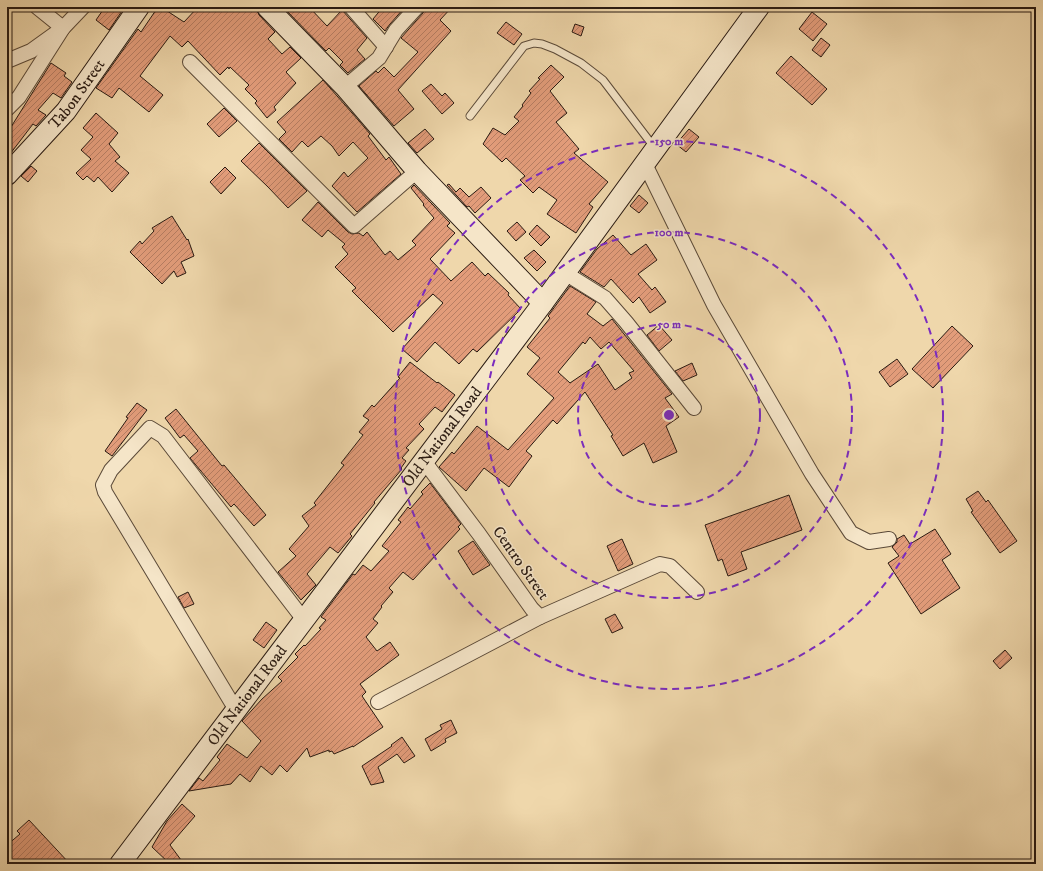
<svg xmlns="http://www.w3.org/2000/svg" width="1043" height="871" viewBox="0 0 1043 871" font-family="'IM FELL DW Pica',serif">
<defs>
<pattern id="building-hatch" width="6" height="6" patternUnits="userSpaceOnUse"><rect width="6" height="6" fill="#e29c7a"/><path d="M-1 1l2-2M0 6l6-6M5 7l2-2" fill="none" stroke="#b77e63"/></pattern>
</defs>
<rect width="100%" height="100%" fill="#efd7ab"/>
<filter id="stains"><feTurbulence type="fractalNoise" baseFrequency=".005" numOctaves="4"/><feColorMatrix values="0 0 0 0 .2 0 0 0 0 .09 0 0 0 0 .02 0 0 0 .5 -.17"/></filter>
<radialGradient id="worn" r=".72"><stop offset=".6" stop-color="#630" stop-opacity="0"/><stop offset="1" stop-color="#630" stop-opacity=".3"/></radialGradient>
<g fill="url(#building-hatch)" stroke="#291a12" fill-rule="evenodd">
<path d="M105,7H122L124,8L109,30L96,20Z"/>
<path d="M158,7H161L184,22L198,7H256L259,15L275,32L268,39L282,54L290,47L301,58L286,72L296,83L274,107L276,110L267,118L255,103L257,101L245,89L249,85L230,67L229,69L228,67L220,75L188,41L182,47L170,36L140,76L163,95L149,112L119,88L112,98L96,88L138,29L141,32Z"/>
<path d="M283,7H309L327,26L342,10L367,38L357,50L365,59L348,73L340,65L343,62L329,48L326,51Z"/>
<path d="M383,7H405L390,24L385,31L373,19Z"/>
<path d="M425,7H452L440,20L451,31L398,90L414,109L394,126L359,86L376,71L378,73L384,67L394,77L418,52L401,38L423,13Z"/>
<path d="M812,12L827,24L813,41L799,29Z"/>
<path d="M506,22L522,34L514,45L497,33Z"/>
<path d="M575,24L584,27L581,36L572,32Z"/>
<path d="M821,38L830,45L821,57L812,50Z"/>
<path d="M791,56L827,89L812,105L776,73Z"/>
<path d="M51,63L66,73L64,76L72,82L61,98L53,93L38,110L46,115L36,126L33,124L7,158V123L11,127Z"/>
<path d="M551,65L564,77L550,91L567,113L556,122L579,149L574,153L608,182L589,204L593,207L576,233L547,214L557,200L539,187L533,193L520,180L525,176L506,158L502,162L483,144L493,128L505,135L519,121L514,117L523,106L522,105L531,93L529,91L540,79L538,78Z"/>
<path d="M323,80L359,121L370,134L368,136L386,160L389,157L401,174L357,212L332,186L344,172L348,177L368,158L353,142L339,156L332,146L321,136L308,147L302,141L292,152L279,139L286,132L277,122Z"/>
<path d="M431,84L442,96L445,93L454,103L442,114L422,91Z"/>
<path d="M224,108L237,121L219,137L207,124Z"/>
<path d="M96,113L118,133L109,144L120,157L115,161L129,173L112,192L98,177L94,182L87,176L83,180L76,173L91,159L81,150L93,137L83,128Z"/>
<path d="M425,129L434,139L417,153L408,143Z"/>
<path d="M689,129L699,137L686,152L676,144Z"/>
<path d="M259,143L307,191L288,208L268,187L241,161Z"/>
<path d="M31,166L37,171L28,182L21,176Z"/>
<path d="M225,167L236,178L221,194L210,182Z"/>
<path d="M449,184L456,192L460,188L469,197L481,187L491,198L475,213L469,206L467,207L447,185Z"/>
<path d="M414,185L450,223L447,226L455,233L430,259L451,281L472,262L485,276L488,273L509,293L508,295L521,309L477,352L473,349L459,364L435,342L417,362L402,349L443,303L433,294L393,332L352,291L356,288L335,267L348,254L342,247L345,244L328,230L322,237L302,220L318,202L348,232L352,234L359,233L363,236L367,232L385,255L390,251L398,260L416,245L412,241L434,218L423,205L424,204L411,188Z"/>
<path d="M639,195L648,203L639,213L630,206Z"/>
<path d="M172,216L187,240L188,239L194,256L181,262L186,273L177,277L174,271L162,284L130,252L140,241L142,244L154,231L152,228Z"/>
<path d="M517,222L526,232L516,241L507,231Z"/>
<path d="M537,225L550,237L541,246L529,234Z"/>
<path d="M613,235L631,255L646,244L657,260L638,274L652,290L655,287L666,302L650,313L639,297L633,303L611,279L604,287L580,272L597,249Z"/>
<path d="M534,250L546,262L537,271L524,258Z"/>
<path d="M570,286L596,302L587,314L603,326L612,319L672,394L665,398L679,417L666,426L677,452L653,463L644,443L623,456L611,436L613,435L585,392L557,424L553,420L526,451L532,456L509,487L484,468L466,491L439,467L452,452L454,454L477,426L508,450L554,398L527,374L540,358L527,347L550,318L548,316ZM590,337L601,349L609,342L634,371L629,373L632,378L615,390L598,364L570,383L558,372L583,342L585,344Z"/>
<path d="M659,325L672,340L659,351L647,335Z"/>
<path d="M952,326L973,346L933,388L912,369Z"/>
<path d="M897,359L908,374L890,387L879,372Z"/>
<path d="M410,362L437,383L438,382L455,395L442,412L435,407L419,424L424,429L406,448L409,450L402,458L406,461L401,468L402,469L374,502L375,503L350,534L352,536L338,553L330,547L307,574L316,585L301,600L278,572L296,556L289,549L309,526L302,516L316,505L314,503L344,465L341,463L363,435L359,432L369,420L363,416L372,405L374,407L400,378L398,377Z"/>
<path d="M692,363L697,375L683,381L675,371Z"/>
<path d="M137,403L147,410L112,456L105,451L128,418L126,417Z"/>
<path d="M176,409L222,466L224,465L266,515L254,526L234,504L231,507L190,458L198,451L184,435L180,438L165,418Z"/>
<path d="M430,483L461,524L458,527L460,529L413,580L403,572L389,588L393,592L381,606L382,607L373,619L378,623L366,637L377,651L390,642L399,655L360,684L366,692L362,696L383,727L353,747V746L334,754L332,751L329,752V750L310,757L307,748L287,772L280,765L272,775L261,766L250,782L240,774L231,784L189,791L199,778L203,781L220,760L217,757L227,744L247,758L261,741L242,721L262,699L282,681L278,677L298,657L295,654L304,645L305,646L321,629L319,628L326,620L321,617L353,574L355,575L363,565L371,571L389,551L382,546L401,522L398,520L408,507L410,509L423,494L421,492Z"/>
<path d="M978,491L986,502L988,500L1017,541L1000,553L971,512L973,511L966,499Z"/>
<path d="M789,495L802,530L741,552L747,569L728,576L722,559L718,561L705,525Z"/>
<path d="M935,529L951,554L942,560L960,588L921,614L888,563L899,556L892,547L897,542V539L904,535L910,544Z"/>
<path d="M622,539L633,564L618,571L607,546Z"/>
<path d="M473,541L490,565L473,575L458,551Z"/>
<path d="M188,592L194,604L184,608L178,597Z"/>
<path d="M615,614L623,628L612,633L605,619Z"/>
<path d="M266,622L277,630L264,648L253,640Z"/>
<path d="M1005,650L1012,658L1000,669L993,661Z"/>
<path d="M451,720L457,733L445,739L446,742L431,751L425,739L442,729L440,725Z"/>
<path d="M402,737L415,756L404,763L397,754L378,767L384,782L371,785L362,766L392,746L391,745Z"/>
<path d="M182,804L195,816L170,845L184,864H170L152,847L167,821Z"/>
<path d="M29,820L70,864H13L7,858V845L20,834L17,831Z"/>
</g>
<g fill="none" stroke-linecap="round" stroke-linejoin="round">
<g stroke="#5a4938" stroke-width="9">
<path id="lane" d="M470,116L524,46L534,43L542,44L555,49L581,63L603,80L654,147"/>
</g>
<g stroke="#5a4938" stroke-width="16">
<g id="street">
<path d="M351,7L386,47"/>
<path d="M7,61L31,51L63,28L37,7"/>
<path d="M190,62L354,226L417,171"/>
<path d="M345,87L379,58L396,30L417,7"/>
<path d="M7,109L19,97L63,28L83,7"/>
<path d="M645,164L714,305L812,474L851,533L869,542L889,539"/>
<path d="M565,273L605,298L626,322L694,408"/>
<path d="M424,461L479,534L532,609L540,617L660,564L670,566L697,592"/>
<path d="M378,702L540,617"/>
<path d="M236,710L105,492L103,485L111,470L150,428L163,436L304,620"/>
</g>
</g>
<g stroke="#291a12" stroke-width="22">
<g id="secondary">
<path d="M267,7L345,87L417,171L543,303"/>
<path id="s1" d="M7,175L66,111L139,7"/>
<path id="s2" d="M120,864L543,303L759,7"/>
</g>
</g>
<use href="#lane" stroke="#f5e5c8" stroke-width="7"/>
<use href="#street" stroke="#f5e5c8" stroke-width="14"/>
<use href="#secondary" stroke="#f5e5c8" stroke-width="20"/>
</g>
<g fill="none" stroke="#7b2cbf" stroke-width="2" stroke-dasharray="7 5">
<circle cx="669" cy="415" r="91"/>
<circle cx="669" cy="415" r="183"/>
<circle cx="669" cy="415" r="274"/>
</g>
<g text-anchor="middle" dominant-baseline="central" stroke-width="3" stroke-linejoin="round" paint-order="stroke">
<g font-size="16" fill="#291a12" stroke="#f5e5c8">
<text stroke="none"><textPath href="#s1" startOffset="107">Tabon Street</textPath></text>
<text stroke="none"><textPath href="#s2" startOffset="535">Old National Road</textPath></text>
<text transform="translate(521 563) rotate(55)">Centro Street</text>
<text stroke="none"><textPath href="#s2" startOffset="211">Old National Road</textPath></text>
</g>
</g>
<circle cx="669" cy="415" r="6" fill="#7b2cbf" stroke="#f5e5c8" stroke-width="2"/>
<g font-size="12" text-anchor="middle" font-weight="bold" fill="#7b2cbf" stroke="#f5e5c8" stroke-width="3" stroke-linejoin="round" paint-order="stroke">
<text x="669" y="145">150 m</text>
<text x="669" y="236">100 m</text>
<text x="669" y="328">50 m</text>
</g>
<rect width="1043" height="871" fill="none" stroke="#efd7ab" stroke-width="24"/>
<rect x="8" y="8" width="1027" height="855" fill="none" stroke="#291a12" stroke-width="2"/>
<rect x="12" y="12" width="1019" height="847" fill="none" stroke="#291a12"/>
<rect width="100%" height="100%" filter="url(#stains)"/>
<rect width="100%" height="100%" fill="url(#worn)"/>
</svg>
